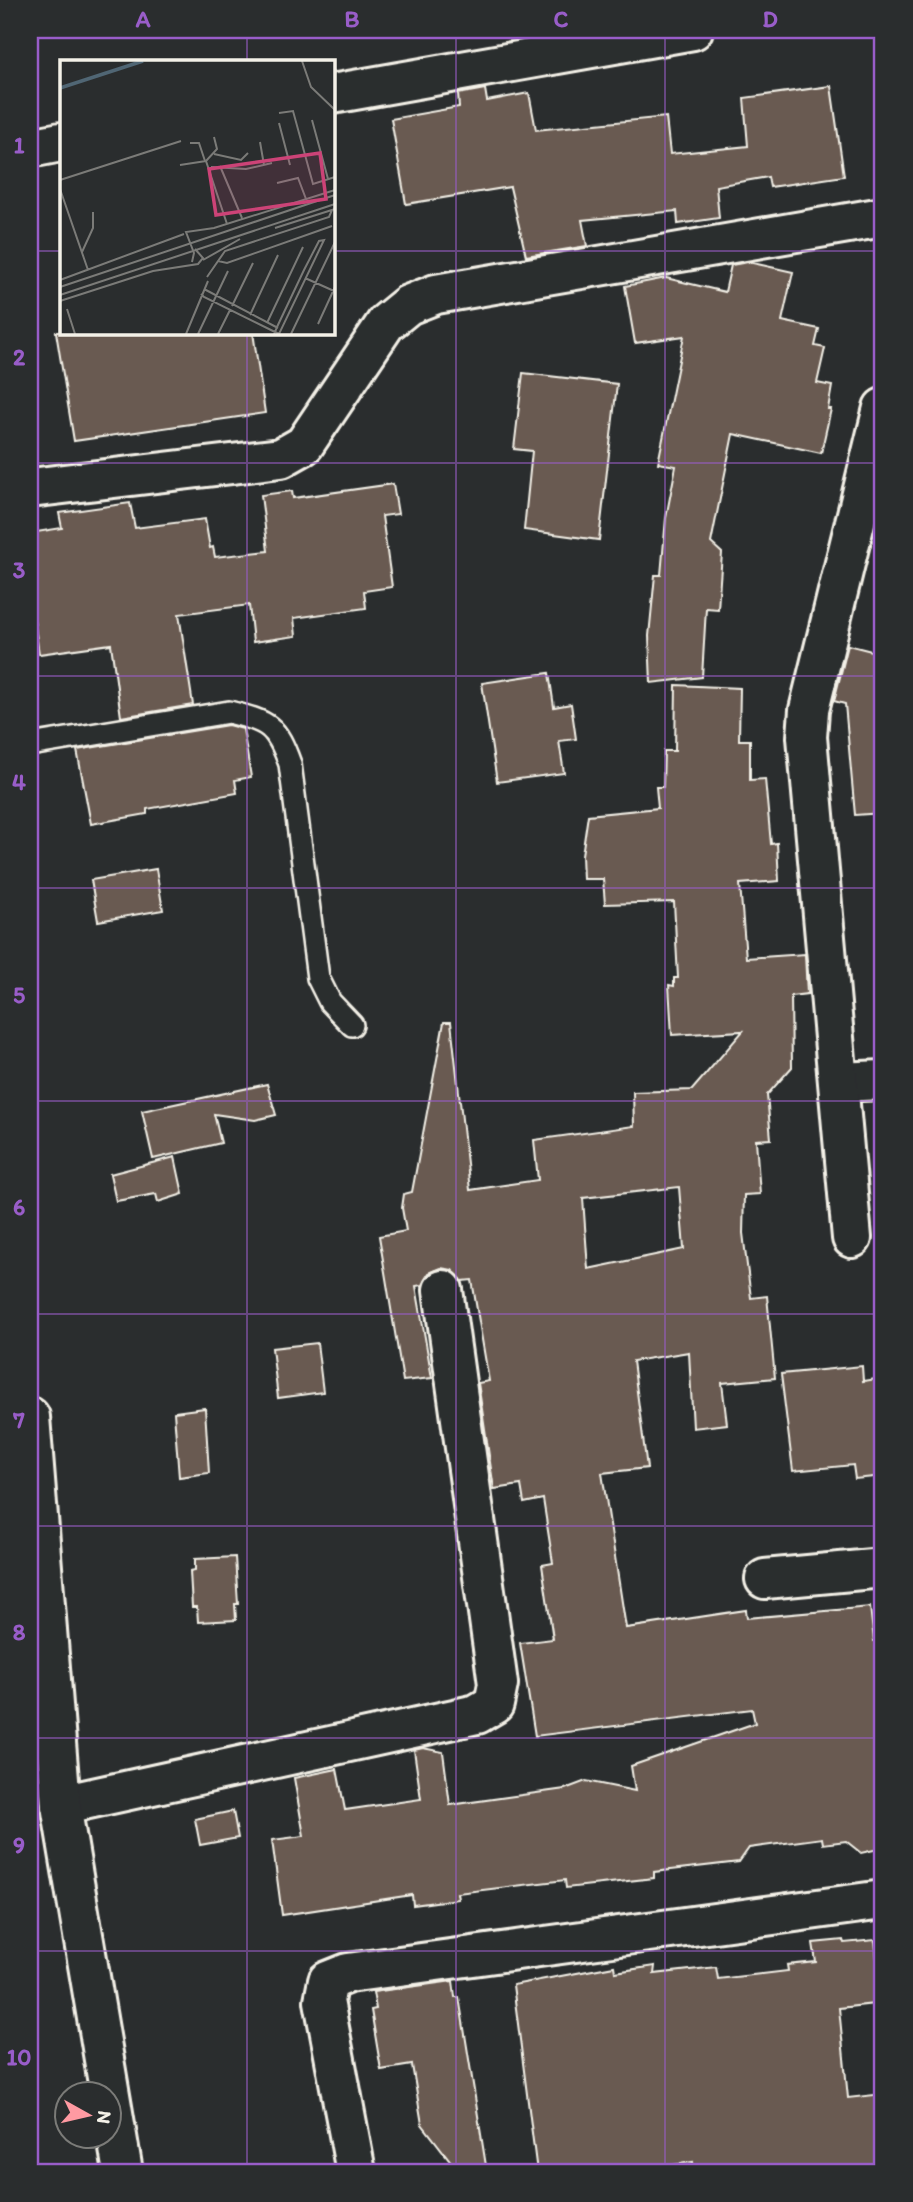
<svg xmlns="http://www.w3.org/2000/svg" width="913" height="2202" viewBox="0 0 913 2202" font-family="Itim,sans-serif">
<rect width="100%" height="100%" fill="#2a2d2e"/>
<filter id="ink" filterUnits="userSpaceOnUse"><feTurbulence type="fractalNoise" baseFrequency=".0143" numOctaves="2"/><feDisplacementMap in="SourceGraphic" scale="14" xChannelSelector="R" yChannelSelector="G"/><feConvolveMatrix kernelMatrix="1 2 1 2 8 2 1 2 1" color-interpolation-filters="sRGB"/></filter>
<g filter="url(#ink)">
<g fill="#695a51" stroke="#f4f1e8" stroke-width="2" fill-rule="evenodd">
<path d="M831,86L844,176L770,187L768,177L716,186L719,218L678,224L677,211L582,220L587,246L526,256L510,187L406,204L391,119L459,107L458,94L485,89L487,101L529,93L536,130L666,117L670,154L748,146L744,98Z"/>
<path d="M748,262L793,272L782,321L819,329L815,346L825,348L817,383L832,386L828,409H831L821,453L733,434L711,543L722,553L718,609L706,608L702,677L651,683L649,636L655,575H661L666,518L676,466L658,463L684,336L635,343L625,286L666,278L725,292L731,265Z"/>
<path d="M56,332H253L265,413L74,441Z"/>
<path d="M523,373L617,384L599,540L524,530L532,451L514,449Z"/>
<path d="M393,484L398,514L382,516L392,587L364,591L366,608L294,618L296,636L253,642L249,605L179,614L193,705L121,717L111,644L39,654L30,592V533L62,528L59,513L130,503L135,528L205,519L210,548L213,547L215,557L268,551L261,495L292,491L293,498Z"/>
<path d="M848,645L883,654V813L855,815L845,704L834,701Z"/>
<path d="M549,673L554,707L571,704L576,739L559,741L564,773L497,782L482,683Z"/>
<path d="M676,685L740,688L739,740H750V780L765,779L771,844L777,843L779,881L740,884L746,958L805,954L807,994L791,996L792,1067L767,1095L771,1139L756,1140L760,1194L744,1195L743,1233L751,1298L767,1296L775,1378L722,1383L727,1424L693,1428L689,1352L633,1361L647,1468L602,1473L626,1628L746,1610L747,1618L870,1607L874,1641L883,1640V1848L861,1853L846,1841L823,1844L822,1838L749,1848L739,1862L654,1872V1878L566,1888L565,1880L457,1893L458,1899L413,1905L412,1895L282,1915L272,1840L304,1836L294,1778L337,1769L345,1810L421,1799L414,1750L423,1748L443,1752L450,1805L565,1789L586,1781L635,1791L631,1766L755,1723L752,1709L535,1736L520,1643L553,1639L542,1565L553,1563L543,1499L524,1503L521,1485L494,1489L478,1383L489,1381L472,1280L462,1281L452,1270L441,1268L429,1273L422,1285L416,1286L432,1378L403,1381L379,1236L406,1231L402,1208L404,1194L412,1192L444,1022H451L470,1190L538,1180L534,1140L634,1126L633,1092L692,1090L743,1031L672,1035L669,985L674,986V978H678L674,902L605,904L603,879H583L582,855L588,815L658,808L656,787H663L664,751H675ZM679,1187L684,1249L588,1269L583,1198Z"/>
<path d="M228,725L243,729L251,777L235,780L237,793L147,809V814L91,824L77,750Z"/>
<path d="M156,869L163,910L98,921L91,880Z"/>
<path d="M267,1084L276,1115L255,1120L214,1114L221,1143L153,1159L142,1111Z"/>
<path d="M175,1157L183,1194L158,1202L156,1194L116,1201L110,1174Z"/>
<path d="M317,1343L323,1392L278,1398L272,1348Z"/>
<path d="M862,1366L863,1381L883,1378V1476L855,1479L853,1465L793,1471L781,1374Z"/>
<path d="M205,1408L209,1473L179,1477L174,1412Z"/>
<path d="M235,1557L238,1604H235L236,1620L198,1622L197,1607H192L190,1571L195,1570V1559Z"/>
<path d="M233,1811L238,1838L200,1845L195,1819Z"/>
<path d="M843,1940L844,1943L875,1940L878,1969L881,1968L883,2003L839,2008L848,2098L883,2094V2172L833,2167L826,2172H694L693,2162L628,2172H537L513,1985L614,1966L615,1972L655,1966L654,1974L716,1967L718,1979L788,1971L787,1965L816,1962L813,1943Z"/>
<path d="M453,1981L455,1997H459L487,2172H459L422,2124L412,2065L381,2070L371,2010L376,2009L373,1992Z"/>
</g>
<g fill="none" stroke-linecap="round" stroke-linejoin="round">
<g stroke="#f4f1e8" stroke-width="26">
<path id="service" d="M30,745L229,712C269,722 276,725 290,764L318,978L330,1002L352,1025"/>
</g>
<g stroke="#f4f1e8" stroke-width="44">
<g id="minor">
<path d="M332,94L693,30"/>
<path d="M30,148L61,142"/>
<path d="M30,488L281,458L304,445L386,323L408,305L436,294L883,217"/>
<path d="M839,1082L883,1080"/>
<path d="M852,1238L807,737L809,710L883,408"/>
<path d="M765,1579L883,1568"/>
<path d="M61,1805L477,1714L494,1704L498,1684L443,1290"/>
<path d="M356,2172L324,2001L328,1981L348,1973L883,1900"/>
</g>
</g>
<g stroke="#f4f1e8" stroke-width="44">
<path id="secondary" d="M30,1417L61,1805L123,2172"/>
</g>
<use href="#service" stroke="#2a2d2e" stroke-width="21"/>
<use href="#minor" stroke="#2a2d2e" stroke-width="38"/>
<use href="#secondary" stroke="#2a2d2e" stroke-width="38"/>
</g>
</g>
<path fill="none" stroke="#995dc9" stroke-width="2" stroke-opacity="0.55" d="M247,30V61M456,30V2172M665,30V2172M30,251H61M332,251H883M247,332V2172M30,463H883M30,676H883M30,888H883M30,1101H883M30,1314H883M30,1526H883M30,1738H883M30,1951H883"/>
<g transform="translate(60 60)">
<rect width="275" height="275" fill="#2a2d2e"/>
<path fill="none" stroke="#506674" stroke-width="3.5" d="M0,28L83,1"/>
<path fill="none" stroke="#7b7b78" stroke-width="2" d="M242,1L251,27L275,50M219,53L233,51L253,124L275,117M252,60L268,119M219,63L230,105M154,77L157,89L146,101L167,164M200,82L204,105M130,83H139L145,101M154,94L181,100L188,93M120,105L146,101M160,106L182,158M151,107L186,109L212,103M0,120L121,81M217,123L238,118L246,139M0,129L28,210M215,168L275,149M22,192L33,168V152M143,200L180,179M158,201L167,203L272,166M132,202L134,193L126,172L154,168L275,130M147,217L165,191L269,157L272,150M245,218L274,231M0,220L124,174M0,227L275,135M144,229L218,268M141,234L144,237L215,272L219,274L264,180L259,181L244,210L217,267L215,272L214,274M0,235L275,144M0,241L93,211L138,204L143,198L135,189M172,246L193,203M7,249L15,274M190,255L218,195M207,263L243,187M258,264L275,227M126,274L148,221M138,274L168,211M158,274L170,250M231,274L275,182"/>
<path fill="#cc4377" fill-opacity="0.15" stroke="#cc4377" stroke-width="3.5" d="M260,93L266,139L156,155L149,109Z"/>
<rect width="275" height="275" fill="none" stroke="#f4f1e8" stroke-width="3.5"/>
</g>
<rect width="913" height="2202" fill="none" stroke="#2a2d2e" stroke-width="77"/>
<g transform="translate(88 2115) rotate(98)"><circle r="33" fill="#2a2d2e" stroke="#7b7b78" stroke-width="2"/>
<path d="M0-5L12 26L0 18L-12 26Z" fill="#ff9aa2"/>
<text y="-10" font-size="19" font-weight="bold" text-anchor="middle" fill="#f4f1e8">N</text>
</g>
<rect x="38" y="38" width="836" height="2126" fill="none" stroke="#995dc9" stroke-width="2.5"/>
<g font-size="23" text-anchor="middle" font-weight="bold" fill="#995dc9">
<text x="143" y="27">A</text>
<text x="352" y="27">B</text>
<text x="561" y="27">C</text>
<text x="770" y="27">D</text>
<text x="19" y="153">1</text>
<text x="19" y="365">2</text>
<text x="19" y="578">3</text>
<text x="19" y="790">4</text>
<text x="19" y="1003">5</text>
<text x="19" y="1215">6</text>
<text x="19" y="1428">7</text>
<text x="19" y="1640">8</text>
<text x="19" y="1853">9</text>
<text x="19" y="2065">10</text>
</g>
</svg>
